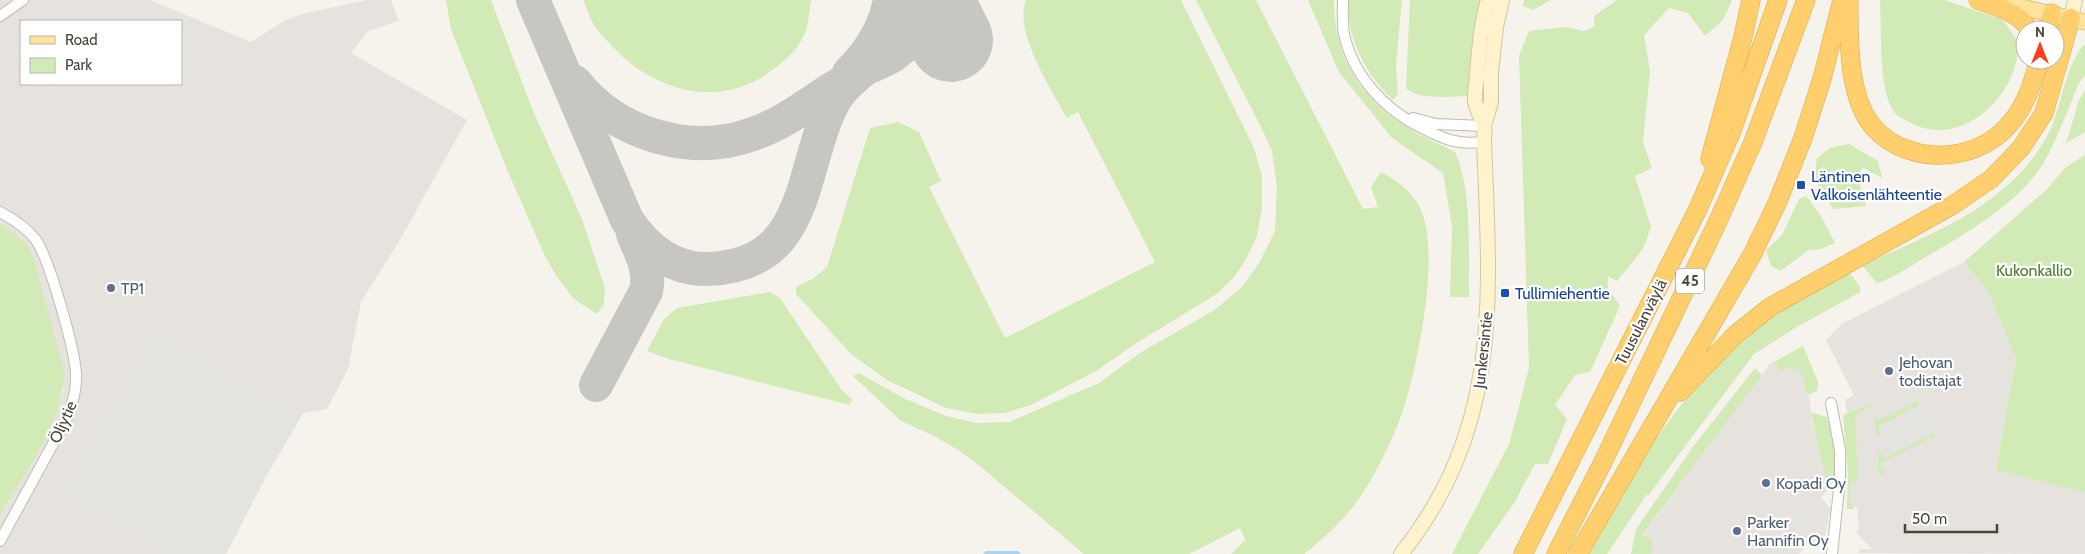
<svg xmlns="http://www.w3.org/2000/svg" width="2085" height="554" viewBox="0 0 2085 554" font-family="Cabin,sans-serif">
<rect width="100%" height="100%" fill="#f6f3ec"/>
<g fill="#e6e2dd" fill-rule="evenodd">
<path d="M0,0H150L251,42L284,21L301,14L367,0H391L399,21L368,31L351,53L467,120L398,243L361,302L348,369L327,409L303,413L264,480L226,554H0V514L47,434L59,405L64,389L13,232L0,224ZM21,21H181V84H21Z"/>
<path d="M1964,262L1988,291L2016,359L1996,469L2085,492V554L1858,553L1860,549H1872L1856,533L1859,527L1857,507L1850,508L1852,447L1845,400L1854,395L1826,340L1843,323Z"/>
<path d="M1803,346L1818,382L1817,391L1809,395L1812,422L1834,480L1821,498L1831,508L1825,536L1808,543L1799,554H1642V536L1769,365Z"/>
</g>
<g fill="#d2eab5">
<path d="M446,0H491L533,111L582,219L605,288L604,304L597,314L574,299L557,277L544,254L509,174L451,29Z"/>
<path d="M583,0H811C809,10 809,21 806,30C800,48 786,60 772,70C719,111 653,91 611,45C606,39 598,32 594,25C589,17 587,8 583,0Z"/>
<path d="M1026,0H1181L1254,148L1262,176V207L1257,236L1246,259L1235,276L1217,294L1138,342L1096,371L1031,405L1005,413L978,414L946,408L887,380L852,355L796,294V287L814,278L827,267L870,128L898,122L919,132L941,181L929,187L1005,338L1155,262L1078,112L1067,118C1052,91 1013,31 1026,0Z"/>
<path d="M1196,0H1256L1363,209L1378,207L1371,187L1381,172C1398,181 1413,192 1421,210C1440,254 1419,356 1406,401C1397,430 1382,462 1366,488C1351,513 1327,536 1304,554H1231L1245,540L1240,528L1189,554H1084L980,466L958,450L930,434L901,421L853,376L859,373L903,398L946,416L976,423L1009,422L1099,383L1140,353L1216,309L1242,287L1259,263L1275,231L1277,187L1272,151L1261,127Z"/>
<path d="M1308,0H1334C1334,58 1361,100 1410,129C1424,138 1440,144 1455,152C1473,191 1468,254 1469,297H1450L1452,226L1443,173L1392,138L1339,72Z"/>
<path d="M1349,0H1402L1396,65L1398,94L1393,100C1367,76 1345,37 1349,0Z"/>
<path d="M1410,0H1481L1471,69L1470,96C1455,96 1418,101 1406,88Z"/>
<path d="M1524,0H1551L1533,10L1523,6Z"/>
<path d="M1617,0H1732L1723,20L1705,36L1688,13L1669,8L1644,35L1650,71L1643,142L1652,168L1635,176L1651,227L1643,249L1617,281L1608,276V288L1620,306L1590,372L1575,375L1555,405L1567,419L1548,464H1535L1514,503L1478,554H1452L1509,444L1529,368L1519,56L1529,31L1566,27L1583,31L1594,27V16Z"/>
<path d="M1880,0H1944L2002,19L2017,40C2017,48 2018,58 2015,66C2003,108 1956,145 1913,124C1907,121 1895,116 1892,109C1878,82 1882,31 1880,0Z"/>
<path d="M2085,44V75L2079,83C2067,110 2058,139 2043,164C2018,203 1970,231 1931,254C1916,262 1893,279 1877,283L1862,265C1933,234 2016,203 2051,128C2062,103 2066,63 2085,44Z"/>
<path d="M2085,90V132L2066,143L2079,100Z"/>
<path d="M1849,144L1878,161L1882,178L1862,167L1859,181L1866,206L1833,209L1814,178L1817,158L1830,148Z"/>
<path d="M2085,155V492L1996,470L2016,359L1988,291L1964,262L2046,190L2065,168Z"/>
<path d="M1806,196L1821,216L1835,243L1821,249L1808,250L1781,271L1771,266L1766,250L1782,235L1799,199Z"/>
<path d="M0,224L13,232L28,246L35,263L64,372C64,422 24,472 0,514Z"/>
<path d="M1848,271L1860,287V292L1797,327L1754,354L1648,496L1647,494L1607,554H1584C1629,482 1672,402 1737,345C1770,315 1809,294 1848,271Z"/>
<path d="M770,292L780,298L841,389L852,399L850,405L669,359L647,351L664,319L677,308Z"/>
<path d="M1803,346L1818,382L1817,391L1806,394L1804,380L1799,370L1788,367L1780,372L1776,363L1769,365Z"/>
<path d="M1755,368L1762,375L1642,535L1652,539L1651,554H1631L1636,529L1695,444Z"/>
<path d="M1917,401L1919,405L1878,427L1881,434L1877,436L1874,413L1878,420Z"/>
<path d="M1869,405L1870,407L1855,415L1858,481L1851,482L1850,507H1854V509H1847L1848,473L1843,415Z"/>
<path d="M1811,412L1827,417C1834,435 1841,470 1829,487L1827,484Z"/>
<path d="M1933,433L1935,436L1881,463L1885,472L1879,475L1878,450L1881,452L1884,458Z"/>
</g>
<g fill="#e5e3e0">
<path d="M157,331L303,413L264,480L226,554H170L64,495Z"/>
<path d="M1913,394L1917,401L1878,420L1875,413Z"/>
<path d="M1919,405L1933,433L1884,458L1880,450L1877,436L1881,434L1878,427Z"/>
<path d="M1914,447L1918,455L1885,472L1881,463Z"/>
<path d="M1810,494L1818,500L1779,554H1766Z"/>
<path d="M1774,500L1782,505L1747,554H1735Z"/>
</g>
<path fill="#a9d4f2" d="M986,551H1018L1021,554H983Z"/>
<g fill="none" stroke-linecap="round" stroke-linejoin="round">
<g stroke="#c8c6c3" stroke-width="34">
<path d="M533,0L627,220C646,248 672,270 708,269C813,265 798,169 834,101C840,89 853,79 863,70"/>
<path d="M849,73C870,52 885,28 890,0"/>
<path d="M575,82C616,134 690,157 753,134C783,124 808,104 835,87C845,81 854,75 864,69C873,65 884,61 892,56C915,38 937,18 959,0"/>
<path d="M596,385L646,291C651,270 641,253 633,234"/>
</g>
<path stroke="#c8c6c3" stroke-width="84" d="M931,0L951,40"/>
<g stroke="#c2bbae" stroke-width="12">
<g id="minor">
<path d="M1343,0C1343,11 1342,23 1344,34C1353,76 1385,110 1422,128C1446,140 1458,145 1484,142"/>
<path d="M0,16L23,0"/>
<path d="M1413,118L1436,124L1484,126"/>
<path d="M0,212C13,219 27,228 36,240C50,261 74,347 76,373C77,389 73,403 67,418L0,541"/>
<path d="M1831,403L1840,450V480L1832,554"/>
</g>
</g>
<g stroke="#d6c79b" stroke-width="16">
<g id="secondary">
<path d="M2071,18L2075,0"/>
<path d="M1484,126L1491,102V72L1496,27L1502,0"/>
<path d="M1401,554C1503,426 1490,295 1484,142C1484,137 1485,131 1484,126C1482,118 1476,110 1475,101C1474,93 1477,83 1477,75C1479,49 1481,25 1488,0"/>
</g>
</g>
<g stroke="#e6c16a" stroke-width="17">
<path id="primary" d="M1996,1L2085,22"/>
</g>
<g stroke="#e0a43c" stroke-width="19">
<g id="motorway">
<path d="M1849,0C1849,38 1847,99 1875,129C1909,165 1973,163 2006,128C2025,109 2032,85 2039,60"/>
<path d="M1978,0C1998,7 2018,12 2030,30"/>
<path d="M2047,30L2052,13"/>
<path d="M1710,159L1743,37L1751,0"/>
<path d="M1680,392L1735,335L1770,307L1953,205L1991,179L2021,148L2044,113L2071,18"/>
<path d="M1523,554L1697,211L1731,133L1778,0"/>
<path d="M1556,554L1603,462L1719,219L1753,142L1806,0"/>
<path d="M1578,554L1752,255L1778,201L1803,138L1822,79L1842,0"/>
</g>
</g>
<use href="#minor" stroke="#fff" stroke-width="10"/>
<use href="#secondary" stroke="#fff3cd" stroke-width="14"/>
<use href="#primary" stroke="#ffe39c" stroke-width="15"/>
<use href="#motorway" stroke="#ffcf6e" stroke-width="18"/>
</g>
<g fill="#1a4fb4" stroke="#fff" stroke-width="2">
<rect x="1796" y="180" width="10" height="10" rx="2.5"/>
<rect x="1500" y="288" width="10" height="10" rx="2.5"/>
</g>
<g fill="#5c6f8a" stroke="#fff" stroke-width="2">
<circle cx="111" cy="288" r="5"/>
<circle cx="1889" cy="371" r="5"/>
<circle cx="1766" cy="483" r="5"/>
<circle cx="1737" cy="531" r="5"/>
</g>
<g text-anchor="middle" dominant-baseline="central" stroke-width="4.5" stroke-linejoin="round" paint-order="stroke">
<rect fill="#fff" stroke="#817c74" stroke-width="1" x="1676" y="268.5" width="28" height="25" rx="4"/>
<g font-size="15" font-weight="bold" fill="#4b4439">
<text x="1690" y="281">45</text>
</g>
<g font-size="16" fill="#164399" stroke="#fff" text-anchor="start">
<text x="1811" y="176">Läntinen<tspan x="1811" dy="18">Valkoisenlähteentie</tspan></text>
<text x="1515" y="293">Tullimiehentie</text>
</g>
<g font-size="16" fill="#4a7f2a" stroke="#fff">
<text x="2034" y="270">Kukonkallio</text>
</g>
<g font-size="16" fill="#4e5e75" stroke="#fff" text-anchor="start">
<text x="121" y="288">TP1</text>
<text x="1899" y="362">Jehovan<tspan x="1899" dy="18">todistajat</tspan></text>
<text x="1776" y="483">Kopadi Oy</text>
<text x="1747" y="522">Parker<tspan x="1747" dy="18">Hannifin Oy</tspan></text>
</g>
<g font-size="16" fill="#4b4439" stroke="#fff">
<text transform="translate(1641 322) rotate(-63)">Tuusulanväylä</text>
<text transform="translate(1483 350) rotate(-84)">Junkersintie</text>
<text transform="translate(63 422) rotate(-66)">Öljytie</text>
</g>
</g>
<rect x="20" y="20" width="162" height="65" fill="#ffffff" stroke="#b7b4b0"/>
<rect x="30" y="36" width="25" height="8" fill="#ffe39c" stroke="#b7b4b0"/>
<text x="65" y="45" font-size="15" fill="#4b4439">Road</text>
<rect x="30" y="58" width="25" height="15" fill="#d2eab5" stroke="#b7b4b0"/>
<text x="65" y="70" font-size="15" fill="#4b4439">Park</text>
<g transform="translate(2040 45)"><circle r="24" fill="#ffffff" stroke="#b7b4b0"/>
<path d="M0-4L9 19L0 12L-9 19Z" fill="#fc3f1d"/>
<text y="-8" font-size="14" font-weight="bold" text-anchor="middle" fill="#4b4439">N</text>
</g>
<path d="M1905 524v8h92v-8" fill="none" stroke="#4b4439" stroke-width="2.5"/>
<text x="1912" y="524" font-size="15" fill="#4b4439" stroke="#ffffff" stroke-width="4" paint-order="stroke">50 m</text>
</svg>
